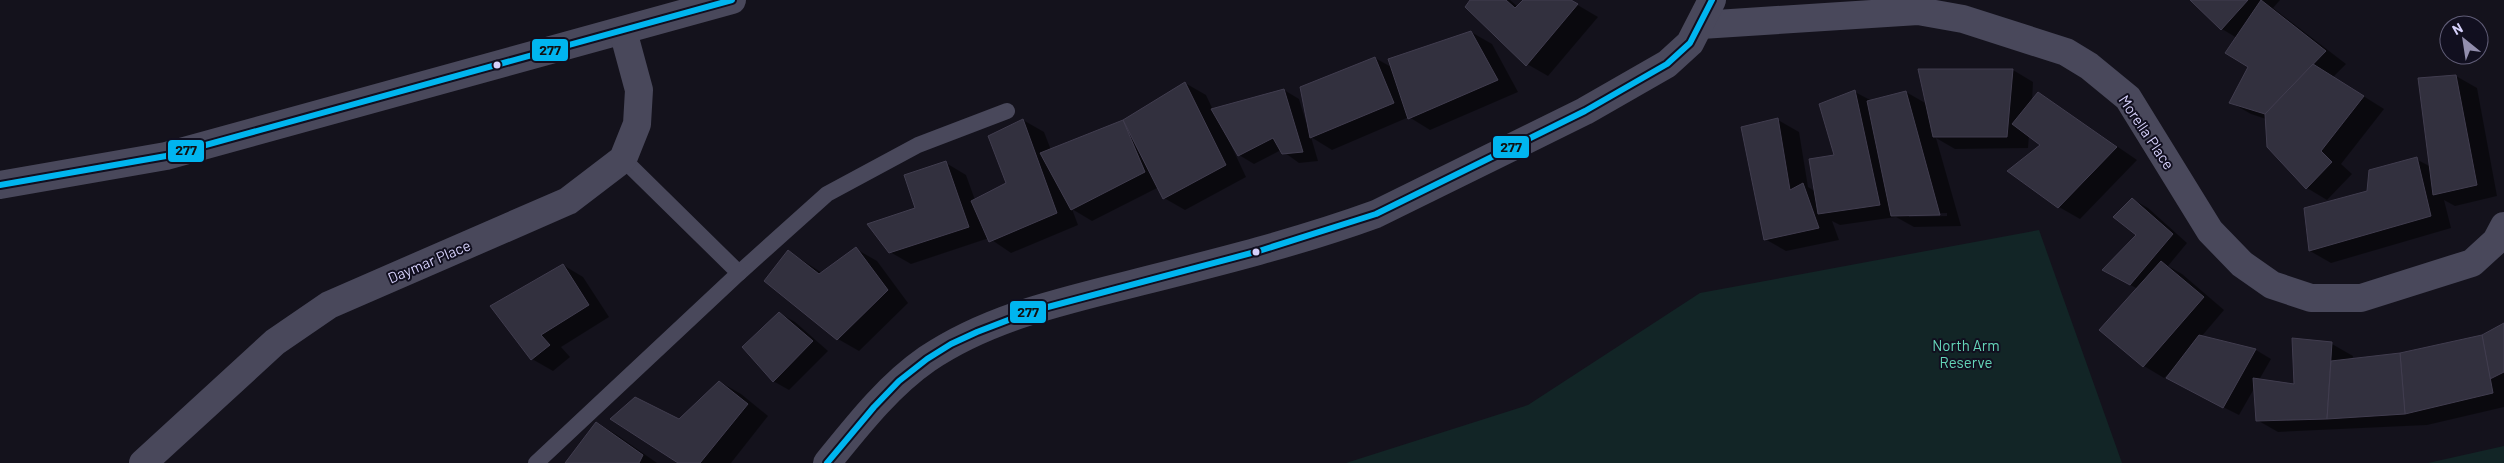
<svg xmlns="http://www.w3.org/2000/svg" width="2504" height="463" viewBox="0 0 2504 463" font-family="Barlow,sans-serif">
<rect width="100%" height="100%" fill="#14121c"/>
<g fill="#122526">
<path d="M2039,230L2122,463H1346L1528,405L1700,293Z"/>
<path d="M2504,446V463H2428Z"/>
</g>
<g fill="#0007" fill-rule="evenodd">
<path d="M1472,0H1510L1518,7L1525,0H1569L1598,17L1548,76L1527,64Z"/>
<path d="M2192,0H2280L2273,8L2346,64L2333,77L2384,109L2341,164L2352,174L2327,200L2307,188L2266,119L2251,114L2230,102L2250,67L2237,38L2222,29Z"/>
<path d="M1471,32L1492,44L1518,92L1430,130L1409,117L1332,150L1311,137L1318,161L1299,163L1281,150L1254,164L1239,155L1232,142L1230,143L1246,177L1185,210L1164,198L1159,187L1092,221L1072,209L1078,225L1011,253L989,238L911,264L890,252L946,163L966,175L975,200L1007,184L1023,120L1044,132L1051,150L1124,121L1185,83L1206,95L1213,110L1284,90L1299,99L1306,122L1375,58L1393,68Z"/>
<path d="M2013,70L2033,82L2032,102L2039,93L2137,160L2080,219L2059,207L2009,171L2042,145L2029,135L2028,148L1955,149L1936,138L1961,226L1914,227L1896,217L1840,225L1832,221L1839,240L1786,251L1765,239L1778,120L1799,132L1808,187L1816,192L1836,156L1855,92L1872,101L1906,92L1927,104ZM1947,213V216L1909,217V214Z"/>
<path d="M2456,76L2477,88L2497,196L2455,206L2444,200L2451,228L2331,263L2310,251L2368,192L2416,159L2431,167Z"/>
<path d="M2132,199L2148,208L2187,243L2168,266L2182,274L2224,310L2201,337L2256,350L2271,359L2259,380L2295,385L2332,344L2353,356L2352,360L2400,354L2482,336L2504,324V407L2427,425L2278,432L2257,420L2255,387L2239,415L2183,387L2170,372L2164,378L2144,366L2101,330L2138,289L2119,279L2138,235Z"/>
<path d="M856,249L877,261L908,303L859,351L838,339L788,251L822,273Z"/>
<path d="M563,265L583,277L609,317L561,347L570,357L553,371L532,359L492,306Z"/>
<path d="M779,313L795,322L828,351L789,390L773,381Z"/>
<path d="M720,382L741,394L768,416L731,463H681L680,420Z"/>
<path d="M597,423L617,435L657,463H567Z"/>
</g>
<g fill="#32303e" stroke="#413d4f">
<path d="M1470,0H1506L1515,8L1523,0H1571L1578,4L1526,66L1465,7Z"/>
<path d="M2190,0H2248L2221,30Z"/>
<path d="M2261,0L2326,51L2265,114L2229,103L2248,67L2225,53Z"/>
<path d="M1471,31L1498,80L1408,119L1388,59Z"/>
<path d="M1375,57L1394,103L1310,138L1300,87Z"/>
<path d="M2313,64L2364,96L2321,151L2332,162L2306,189L2267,147L2265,114Z"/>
<path d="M1918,69H2013L2007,137H1933Z"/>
<path d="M2456,75L2477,185L2433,195L2418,78Z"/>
<path d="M1185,82L1226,165L1163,199L1123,120Z"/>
<path d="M1284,89L1303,152L1282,154L1273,138L1238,156L1211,109Z"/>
<path d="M1855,90L1880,205L1818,214L1809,159L1834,155L1819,104Z"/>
<path d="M1906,91L1940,215L1891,216L1867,101Z"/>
<path d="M2038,92L2117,147L2058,208L2007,171L2040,145L2012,124Z"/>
<path d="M1778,118L1790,190L1803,183L1819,228L1764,240L1741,127Z"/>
<path d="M1023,119L1057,213L989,242L971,201L1006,183L988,136Z"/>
<path d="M1123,120L1145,172L1071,210L1040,153Z"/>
<path d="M2417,157L2431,216L2309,251L2304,208L2367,191L2369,170Z"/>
<path d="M946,161L969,227L889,253L867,224L915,208L904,175Z"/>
<path d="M2132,198L2173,234L2130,285L2102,270L2136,235L2113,217Z"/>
<path d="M856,247L888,290L837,340L764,281L788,250L819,274Z"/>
<path d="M2161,261L2204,297L2143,367L2099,330Z"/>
<path d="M563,264L589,305L541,335L550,345L531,360L490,306Z"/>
<path d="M779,312L813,341L773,382L742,347Z"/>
<path d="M2504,323V372L2490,379L2482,335Z"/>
<path d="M2199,335L2256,349L2223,408L2166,378Z"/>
<path d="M2482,335L2493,393L2405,414L2400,353Z"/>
<path d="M2292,338L2332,342L2327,419L2256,421L2253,378L2294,384Z"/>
<path d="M2400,353L2405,414L2327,419L2331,361Z"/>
<path d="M719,381L748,404L700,463H678L610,419L635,397L679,419Z"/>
<path d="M596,422L643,455L639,463H565Z"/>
</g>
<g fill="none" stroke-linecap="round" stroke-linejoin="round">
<g stroke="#49485b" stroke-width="16">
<path d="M739,273L827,194L918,145L1007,111"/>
<path d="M536,463L739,273L623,159"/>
</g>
<g stroke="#49485b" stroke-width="28">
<path d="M1701,25L1918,11L1963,19L2066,52L2089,66L2128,98L2210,231L2242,264L2272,285L2311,298H2361L2472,263L2496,241L2504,226"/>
<path d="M0,185L166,156L732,0"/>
<path d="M143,463L275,342L329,305L568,201L623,159L637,124L639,90L623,31"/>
<path d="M827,463C857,426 888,386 927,359C991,316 1065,301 1139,282C1219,262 1299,242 1376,214L1585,111L1667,64L1690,43L1712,0"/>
</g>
<g stroke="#110f1f" stroke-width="10">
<g id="bus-1">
<path d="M0,185L166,156L732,0"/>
<path d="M827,463L874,407L899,381L927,359L951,344L977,332L1029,312L1259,251L1376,214L1585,111L1667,64L1690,43L1712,0"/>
</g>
</g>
<use href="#bus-1" stroke="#00b5ef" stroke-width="6"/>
</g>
<g fill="#d6d1fb" stroke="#110f1f" stroke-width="2">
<circle cx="497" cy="65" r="4.5"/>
<circle cx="1256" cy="252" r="4.5"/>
</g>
<g text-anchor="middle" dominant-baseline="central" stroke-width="4" stroke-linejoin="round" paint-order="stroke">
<g font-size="15" fill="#d6d1fb" stroke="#110f1f">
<text transform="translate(2147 132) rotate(56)">Morella Place</text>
<text transform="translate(429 261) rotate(-23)">Daymar Place</text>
</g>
<g font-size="15" fill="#64d4b8" stroke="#110f1f">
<text x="1966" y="345">North Arm<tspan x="1966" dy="17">Reserve</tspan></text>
</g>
</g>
<g stroke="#110f1f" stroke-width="2">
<rect x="531" y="38" width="38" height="24" rx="5" fill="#00b5ef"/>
<rect x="1492" y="135" width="38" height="24" rx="5" fill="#00b5ef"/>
<rect x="167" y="139" width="38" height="24" rx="5" fill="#00b5ef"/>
<rect x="1009" y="300" width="38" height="24" rx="5" fill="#00b5ef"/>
</g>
<g font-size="14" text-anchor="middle" font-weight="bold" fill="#111">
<text x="550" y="55">277</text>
<text x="1511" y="152">277</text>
<text x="186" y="155">277</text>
<text x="1028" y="317">277</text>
</g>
<g transform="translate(2464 40) rotate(330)"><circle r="24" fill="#110f1f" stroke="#605d77"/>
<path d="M0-4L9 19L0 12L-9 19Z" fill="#928ead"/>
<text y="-8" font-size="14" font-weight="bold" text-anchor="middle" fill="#d6d1fb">N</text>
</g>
</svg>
